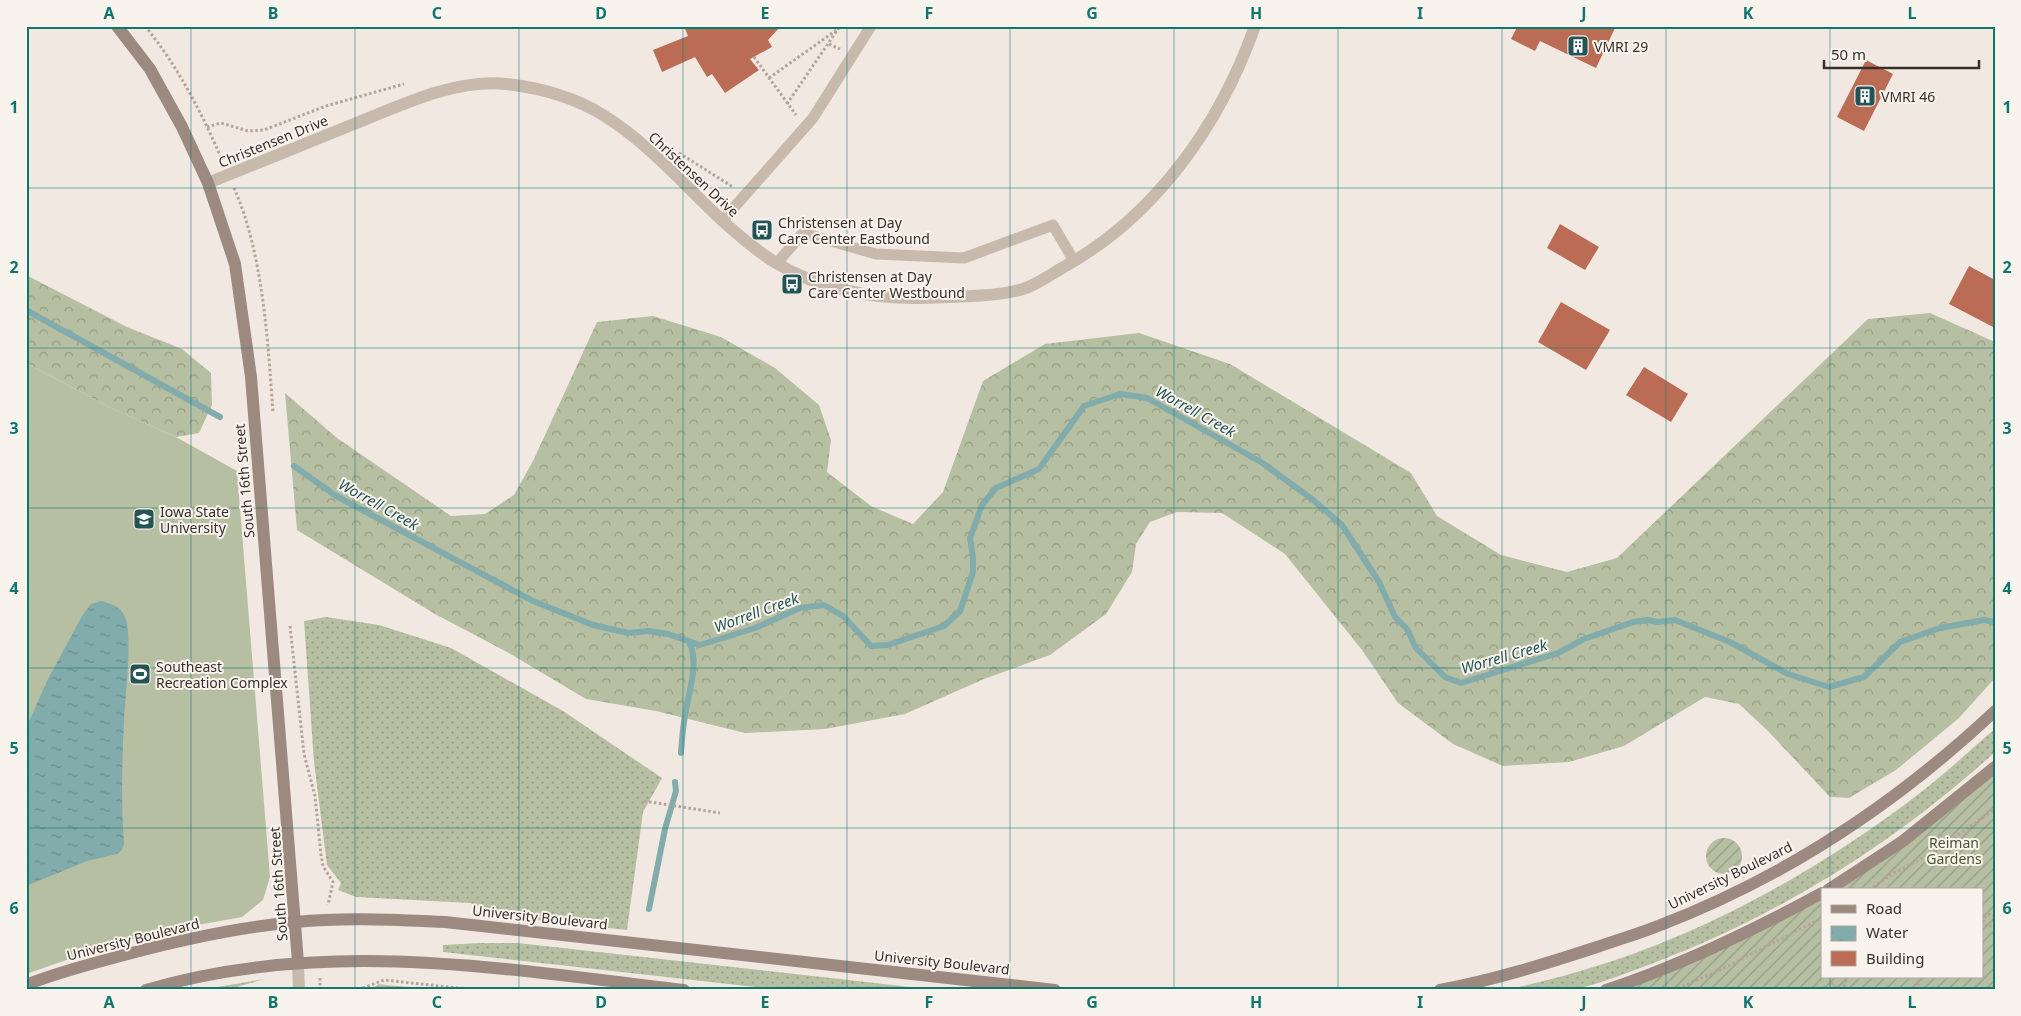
<svg xmlns="http://www.w3.org/2000/svg" width="2021" height="1016" viewBox="0 0 2021 1016" font-family="'Noto Sans',sans-serif">
<defs>
<pattern id="grass-dots" width="8" height="8" patternUnits="userSpaceOnUse" patternTransform="scale(1.25)"><rect width="8" height="8" fill="#b6bfa2"/><path d="M2 2h.1M6 6h.1" fill="none" stroke="#959c84" stroke-width="1.8" stroke-linecap="round"/></pattern>
<pattern id="forest-crowns" width="20" height="18" patternUnits="userSpaceOnUse" patternTransform="scale(1.25)"><rect width="20" height="18" fill="#b6bfa2"/><path d="M2 6a3 3 0 1 1 6 0M12 15a3 3 0 1 1 6 0" fill="none" stroke="#959c84"/></pattern>
<pattern id="garden-furrows" width="10" height="10" patternUnits="userSpaceOnUse" patternTransform="scale(1.25)"><rect width="10" height="10" fill="#b6bfa2"/><path d="M-1 1l2-2M0 10L10 0M9 11l2-2" fill="none" stroke="#959c84"/></pattern>
<pattern id="water-ripples" width="26" height="14" patternUnits="userSpaceOnUse" patternTransform="scale(1.25)"><rect width="26" height="14" fill="#82abac"/><path d="M2 4q2-2 4 0t4 0M15 11q2-2 4 0t4 0" fill="none" stroke="#6b8c8c"/></pattern>
</defs>
<rect width="100%" height="100%" fill="#f1e9e1"/>
<g fill="url(#grass-dots)">
<path d="M326,617L379,625L451,648L563,711L662,778L643,812L627,930L518,918L470,903L356,897L338,890L341,883L327,865L314,762L304,621Z"/>
<path d="M1995,729V752C1895,843 1777,917 1651,964C1626,973 1601,984 1575,989C1555,994 1529,990 1507,990C1530,984 1554,979 1577,972C1701,937 1818,871 1920,793C1946,773 1970,750 1995,729Z"/>
<path d="M480,943H518L937,990H783L443,952V945Z"/>
<path d="M265,979L226,990H199Z"/>
<path d="M379,984L386,985L444,990H369Z"/>
</g>
<g fill="url(#forest-crowns)">
<path d="M26,275L127,327L182,349L211,373L212,405L199,433L176,437L113,409L26,363Z"/>
<path d="M1930,313L1995,342V678L1959,718L1896,770L1849,798L1830,797L1768,731L1739,704L1705,697L1624,746L1569,762L1503,766L1453,744L1398,703L1362,650L1285,554L1222,513L1177,512L1150,522L1136,544L1132,572L1106,614L1050,655L984,679L905,714L825,729L745,733L656,711L586,699L507,652L435,614L297,530L285,393L337,438L451,516L485,514L514,495L534,459L597,322L653,316L721,337L775,368L819,405L831,440L827,472L871,506L913,524L943,492L983,381L1045,344L1139,333L1230,364L1411,473L1437,516L1501,555L1567,572L1617,558L1868,319Z"/>
</g>
<g fill="url(#garden-furrows)">
<path d="M1995,767V990H1606L1822,893V977H1982V890H1828Z"/>
<circle cx="1724" cy="856" r="18"/>
</g>
<path fill="#b6bfa2" d="M26,363L113,409L176,437L237,471L270,877L263,900L242,917L159,932L107,946L26,974Z"/>
<path fill="url(#water-ripples)" d="M101,601C111,604 121,606 125,617C133,635 125,699 124,721C122,761 121,803 124,844L122,850L117,854L87,861L26,886V728L48,679L82,616L91,604Z"/>
<g fill="none" stroke-linecap="round" stroke-linejoin="round">
<g stroke="#82abac" stroke-width="6">
<path d="M26,310L220,417"/>
<path d="M294,466L336,496L533,601L593,625L628,633L648,631L668,634L700,645L755,628L800,608L824,605L843,616L871,646L888,645L944,626L960,611L973,572V557L970,538L982,505L996,488L1039,469L1084,406L1120,394L1147,398L1261,462L1312,499L1342,525L1379,582L1395,617L1407,629L1416,648L1445,677L1461,683L1558,653L1584,639L1633,622L1648,620L1658,622L1675,620L1730,642L1788,674L1829,687L1864,677L1900,642L1940,628L1984,620L1995,622"/>
<path d="M681,753C682,739 683,724 686,710C690,687 699,663 689,641"/>
<path d="M649,909L665,829L676,791L675,782"/>
</g>
</g>
<g fill="#bb6c55">
<path d="M684,26H781L768,40L772,47L750,59L759,70L725,93L712,74L707,77L695,57L662,72L653,50L688,36Z"/>
<path d="M1511,26H1616L1596,68L1540,41L1535,51L1511,39L1516,29Z"/>
<path d="M1866,60L1893,74L1864,131L1837,117Z"/>
<path d="M1560,224L1599,247L1585,270L1547,248Z"/>
<path d="M1969,266L1995,280V328L1949,304Z"/>
<path d="M1561,302L1610,330L1586,370L1538,342Z"/>
<path d="M1644,367L1688,394L1671,422L1626,395Z"/>
</g>
<g fill="none" stroke-linecap="round" stroke-linejoin="round">
<g stroke="#b4a398" stroke-width="3" stroke-dasharray="2.5 2.5" stroke-linecap="butt">
<path d="M145,26C177,65 202,113 222,160"/>
<path d="M829,44L840,49"/>
<path d="M754,57L796,115"/>
<path d="M769,78L838,29"/>
<path d="M787,104L840,26"/>
<path d="M207,127L221,123L248,131L264,130L326,106L404,84"/>
<path d="M679,153L733,187"/>
<path d="M234,188C263,253 268,342 273,413"/>
<path d="M290,626L304,754L315,796L321,855L323,866L333,882L328,905"/>
<path d="M644,801L720,813"/>
<path d="M1869,890L1892,874L1934,852L1995,809"/>
<path d="M1995,916L1988,914L1983,920L1988,927L1995,925"/>
<path d="M1832,977V985L1839,988L1845,985L1846,977"/>
<path d="M320,978V990"/>
<path d="M244,990H258"/>
<path d="M277,990L279,986"/>
<path d="M358,990L384,980L476,990"/>
<path d="M1673,990L1716,972L1822,918"/>
<path d="M1916,990L1922,977"/>
</g>
<g stroke="#c8b9ad" stroke-width="11">
<path d="M722,221L813,118L871,26"/>
<path d="M777,263L803,233L876,254L964,258L1053,225L1074,261"/>
</g>
<g stroke="#c8b9ad" stroke-width="12">
<path d="M208,183C255,164 302,145 349,126C397,107 454,78 507,84C541,88 574,97 603,115C668,155 711,222 776,263C819,289 873,299 922,298C951,297 996,297 1023,289C1036,285 1050,275 1062,268C1155,217 1220,125 1255,26"/>
<path d="M298,962L299,990"/>
</g>
<g stroke="#9c897f" stroke-width="12">
<path d="M117,26L150,69L182,127L208,183L235,264L251,377L298,962"/>
<path d="M1828,890L1903,841L1995,767"/>
<path d="M26,985C58,972 91,964 124,955C180,940 238,927 296,922C346,917 395,920 445,922L1055,990"/>
<path d="M146,990C325,937 504,969 684,990"/>
<path d="M1440,990C1494,980 1545,964 1597,947C1617,940 1638,934 1658,926C1784,878 1897,803 1995,711"/>
<path d="M1606,990C1682,965 1752,931 1822,893"/>
</g>
</g>
<path fill="none" stroke="#0f766e" stroke-width="1" stroke-opacity="0.55" d="M191,26V990M355,26V990M519,26V990M683,26V990M847,26V990M1010,26V990M1174,26V990M1338,26V990M1502,26V990M1666,26V990M1830,26V890M26,188H1995M26,348H1995M26,508H1995M26,668H1995M26,828H1995M1830,977V990"/>
<defs>
<g id="building-square" transform="scale(1.125)"><rect x="-9" y="-9" width="18" height="18" rx="4" fill="#245356" stroke="#f9f3ed"/><path d="M-4-6H4V6H1V3H-1V6H-4ZM-2.5-4.3h1.7v1.8h-1.7ZM.8-4.3h1.7v1.8H.8ZM-2.5-1h1.7V.8h-1.7ZM.8-1h1.7V.8H.8Z" fill="#fff"/></g>
<g id="bus-square" transform="scale(1.125)"><rect x="-9" y="-9" width="18" height="18" rx="4" fill="#245356" stroke="#f9f3ed"/><path d="M-5-6H5V4H4V6H2V4H-2V6H-4V4H-5ZM-3.5-4V0h7V-4ZM-3.5 1.2v1.5H-2V1.2ZM2 1.2v1.5H3.5V1.2Z" fill="#fff"/></g>
<g id="university-square" transform="scale(1.125)"><rect x="-9" y="-9" width="18" height="18" rx="4" fill="#245356" stroke="#f9f3ed"/><path d="M0-5L7-2L0 1L-7-2ZM-4 1L0 2.5L4 1V4Q0 6-4 4Z" fill="#fff"/></g>
<g id="stadium-square" transform="scale(1.125)"><rect x="-9" y="-9" width="18" height="18" rx="4" fill="#245356" stroke="#f9f3ed"/><path d="M0-5a6.5 5 0 1 0 0 10a6.5 5 0 1 0 0-10ZM-3.5-1.8h7v3.6h-7Z" fill="#fff"/></g>
</defs>
<g fill-rule="evenodd">
<use href="#building-square" x="1578" y="46"/>
<use href="#building-square" x="1865" y="96"/>
<use href="#bus-square" x="762" y="230"/>
<use href="#bus-square" x="792" y="284"/>
<use href="#university-square" x="144" y="519"/>
<use href="#stadium-square" x="140" y="674"/>
</g>
<g text-anchor="middle" dominant-baseline="central" stroke-width="4" stroke-linejoin="round" paint-order="stroke">
<g font-size="14" fill="#382f2b" stroke="#f9f3ed" text-anchor="start">
<text x="1594" y="46">VMRI 29</text>
<text x="1881" y="96">VMRI 46</text>
<text x="778" y="222">Christensen at Day<tspan x="778" dy="16">Care Center Eastbound</tspan></text>
<text x="808" y="276">Christensen at Day<tspan x="808" dy="16">Care Center Westbound</tspan></text>
<text x="160" y="511">Iowa State<tspan x="160" dy="16">University</tspan></text>
<text x="156" y="666">Southeast<tspan x="156" dy="16">Recreation Complex</tspan></text>
</g>
<g font-size="14" fill="#382f2b" stroke="#f9f3ed">
<text transform="translate(273 141) rotate(-22)">Christensen Drive</text>
<text transform="translate(694 174) rotate(43)">Christensen Drive</text>
<text transform="translate(244 481) rotate(-95)">South 16th Street</text>
<text transform="translate(1730 875) rotate(-26)">University Boulevard</text>
<text transform="translate(278 884) rotate(-94)">South 16th Street</text>
<text transform="translate(540 917) rotate(6)">University Boulevard</text>
<text transform="translate(133 939) rotate(-14)">University Boulevard</text>
<text transform="translate(942 962) rotate(6)">University Boulevard</text>
</g>
<g font-size="14" fill="#485431" stroke="#f9f3ed">
<text x="1954" y="842">Reiman<tspan x="1954" dy="16">Gardens</tspan></text>
</g>
<g font-size="15" font-style="italic" fill="#245356" stroke="#f9f3ed">
<text transform="translate(1196 411) rotate(29)">Worrell Creek</text>
<text transform="translate(379 504) rotate(29)">Worrell Creek</text>
<text transform="translate(756 612) rotate(-20)">Worrell Creek</text>
<text transform="translate(1504 656) rotate(-16)">Worrell Creek</text>
</g>
</g>
<rect width="2021" height="1016" fill="none" stroke="#f9f3ed" stroke-width="55"/>
<rect x="1821" y="888" width="162" height="90" fill="#f9f3ed" stroke="#aca59f"/>
<rect x="1831" y="905" width="25" height="8" fill="#9c897f" stroke="#aca59f"/>
<text x="1866" y="914" font-size="15" fill="#382f2b">Road</text>
<rect x="1831" y="926" width="25" height="15" fill="url(#water-ripples)" stroke="#aca59f"/>
<text x="1866" y="938" font-size="15" fill="#382f2b">Water</text>
<rect x="1831" y="951" width="25" height="15" fill="#bb6c55" stroke="#aca59f"/>
<text x="1866" y="964" font-size="15" fill="#382f2b">Building</text>
<path d="M1824 60v8h155v-8" fill="none" stroke="#382f2b" stroke-width="2.5"/>
<text x="1831" y="60" font-size="15" fill="#382f2b" stroke="#f9f3ed" stroke-width="4" paint-order="stroke">50 m</text>
<rect x="28" y="28" width="1966" height="960" fill="none" stroke="#0f766e" stroke-width="2"/>
<g font-size="16" text-anchor="middle" font-weight="bold" fill="#0f766e">
<text x="109" y="19">A</text>
<text x="273" y="19">B</text>
<text x="437" y="19">C</text>
<text x="601" y="19">D</text>
<text x="765" y="19">E</text>
<text x="929" y="19">F</text>
<text x="1092" y="19">G</text>
<text x="1256" y="19">H</text>
<text x="1420" y="19">I</text>
<text x="1584" y="19">J</text>
<text x="1748" y="19">K</text>
<text x="1912" y="19">L</text>
<text x="14" y="113">1</text>
<text x="2007" y="113">1</text>
<text x="14" y="273">2</text>
<text x="2007" y="273">2</text>
<text x="14" y="434">3</text>
<text x="2007" y="434">3</text>
<text x="14" y="594">4</text>
<text x="2007" y="594">4</text>
<text x="14" y="754">5</text>
<text x="2007" y="754">5</text>
<text x="14" y="914">6</text>
<text x="2007" y="914">6</text>
<text x="109" y="1008">A</text>
<text x="273" y="1008">B</text>
<text x="437" y="1008">C</text>
<text x="601" y="1008">D</text>
<text x="765" y="1008">E</text>
<text x="929" y="1008">F</text>
<text x="1092" y="1008">G</text>
<text x="1256" y="1008">H</text>
<text x="1420" y="1008">I</text>
<text x="1584" y="1008">J</text>
<text x="1748" y="1008">K</text>
<text x="1912" y="1008">L</text>
</g>
</svg>
